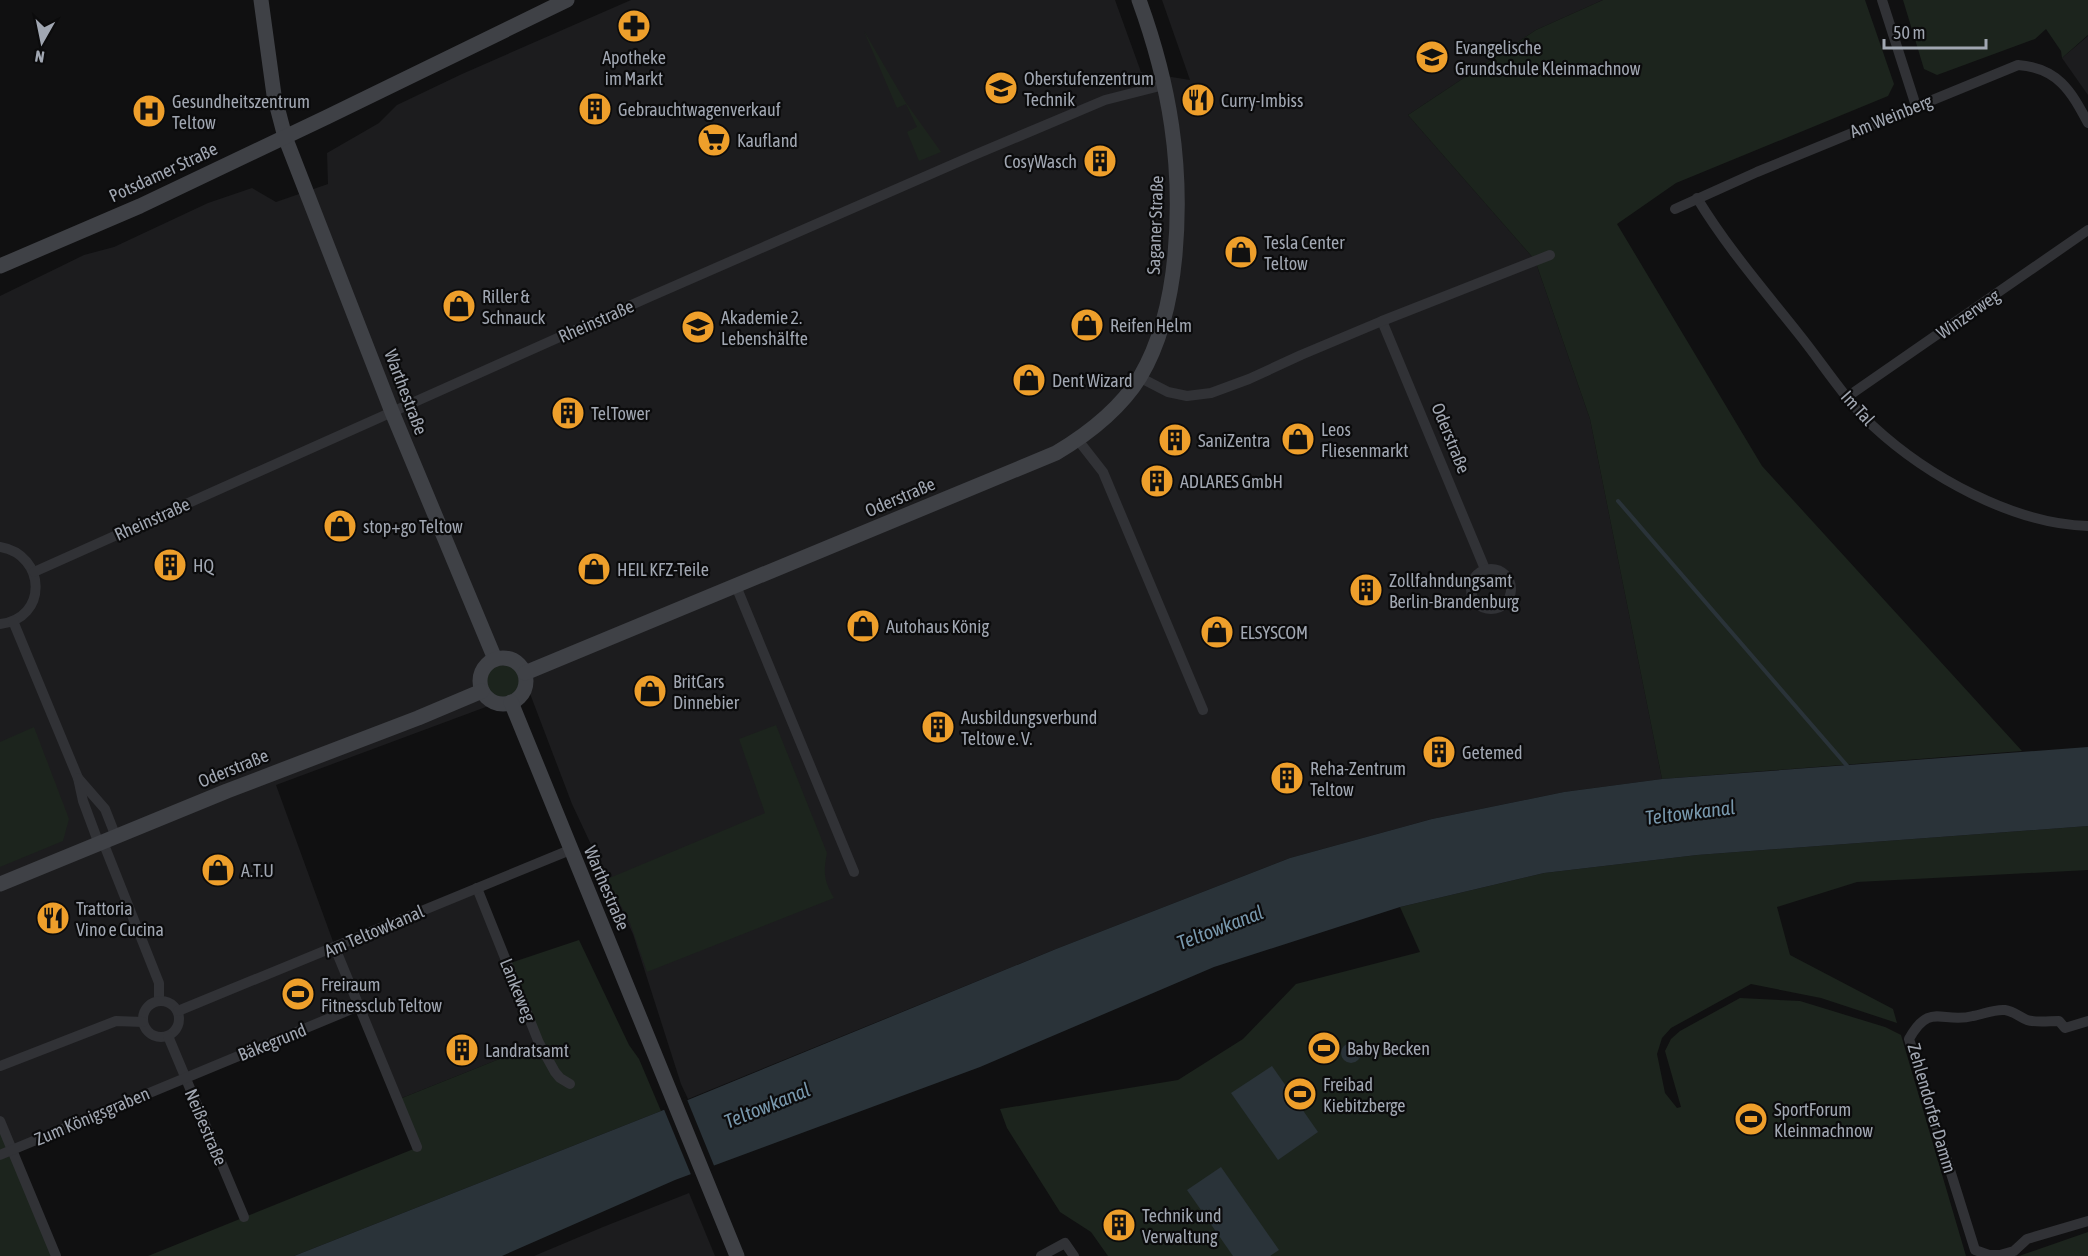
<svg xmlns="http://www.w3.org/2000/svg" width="2088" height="1256" viewBox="0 0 2088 1256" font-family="'Asap Condensed',sans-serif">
<rect width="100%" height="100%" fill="#101011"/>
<g fill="#1c1c1e">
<path d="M631,0H1115L1141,72L1190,80L1162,0H1603L1536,30L1408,115L1535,260L1590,419L1662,779L1564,792L1432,819L1290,858L1056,949L688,1099L681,1084L633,934L572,804L529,691L276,785L335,947L477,888L539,1043L397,1100L360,1007L11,1150L0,1121V296L84,255L114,247L208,203L252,188L276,202L328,184L327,153L379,123L397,105L462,74Z"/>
<path d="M2088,36V95L2062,58Z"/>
<path d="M689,1193L715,1256H534L603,1227Z"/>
</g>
<g fill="#1c241d">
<path d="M1603,0H1865L1894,84L1888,96L1676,183L1617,224L1762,466L2022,751L1662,779L1590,419L1535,260L1408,115L1536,30Z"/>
<path d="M1903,0H2088V35L2062,58L2061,51L2046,29L2035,39L1937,75L1924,69Z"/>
<path d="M864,31L906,103L941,152L919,161L907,132L917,127L906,104L897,108Z"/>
<circle cx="503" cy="681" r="16"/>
<path d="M776,725L827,853C823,873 824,881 834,898L647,972L630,923L607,879L765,813L739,739Z"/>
<path d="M34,727L69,819L63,841L0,867V742Z"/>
<path d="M2088,826V870L1857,882L1777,907L1790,955L1893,1009L1897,1023L1821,998L1751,984L1671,1028L1662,1038L1657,1054L1665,1093L1677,1108L1681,1107L1665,1051L1671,1039L1680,1031L1740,998L1800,1001L1885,1027L1901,1035L1966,1256H1108L1091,1232L1060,1212L1007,1128L1000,1109L1178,1080L1243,1039L1296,984L1420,952L1400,907L1544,873L1697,855Z"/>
<path d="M579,940L629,1045L639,1059L661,1111L294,1256H148L416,1148L397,1100L539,1043L507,964Z"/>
<path d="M0,1121L56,1256H0Z"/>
<path d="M2088,1232V1256H2019Z"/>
</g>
<g fill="#2a3339">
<path d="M2088,747V826L1697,855L1544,873L1400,907L1214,967L980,1067L675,1180L502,1256H294L661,1111L1056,949L1290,858L1432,819L1564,792L1662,779Z"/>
<circle cx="1324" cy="1048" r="10"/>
<circle cx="1351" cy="1053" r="10"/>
<path d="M1272,1066L1318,1132L1278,1160L1231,1093Z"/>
<path d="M1221,1167L1279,1250L1270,1256H1233L1187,1190Z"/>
</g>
<path fill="#101011" d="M686,1097L715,1168L692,1177L663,1107Z"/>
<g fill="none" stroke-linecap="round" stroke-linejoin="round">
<path stroke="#2a3339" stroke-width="4" d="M1618,501L1849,768"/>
<g stroke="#313236" stroke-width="10">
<path d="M1882,0L1916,106"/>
<path d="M1697,198C1726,246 1763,289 1798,333C1823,364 1844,398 1873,426C1927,476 2013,524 2088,526"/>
<path d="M1675,209L1757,172L2018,65C2058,68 2071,91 2088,123"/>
<path d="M1382,321L1485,569"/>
<path d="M1139,377L1168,392L1187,396L1211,393L1249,379L1301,355L1382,321L1550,255"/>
<path d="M1847,397L2088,230"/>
<path d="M1078,440L1103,472L1203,710"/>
<path d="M0,547C47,555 48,619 0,624"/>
<circle cx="1491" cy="589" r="20"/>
<path d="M34,572L647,298L972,156L1105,100L1164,85"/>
<path d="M736,586L854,872"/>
<path d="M13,621L78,778L83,801L99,844"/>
<path d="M78,778L105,809L116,837"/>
<path d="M103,842L159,983V1001"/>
<path d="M477,888L539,1043L555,1072L560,1078L570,1084"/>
<path d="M335,948L417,1147"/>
<circle cx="161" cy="1019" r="18"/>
<path d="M178,1011L570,850"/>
<path d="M2088,1021L2065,1028L2059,1021C2049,1021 2036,1023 2027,1020C2020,1017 2013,1011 2005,1010C1994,1009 1984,1014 1973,1016C1942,1024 1930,1001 1909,1039L1975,1250L1989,1255H2000L2014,1251L2027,1239L2088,1221"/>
<path d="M168,1036L244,1217"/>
<path d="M0,1066L116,1021L143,1022"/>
<path d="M0,1121L56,1256"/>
<path d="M0,1155L359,1006"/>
<path d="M1041,1256L1065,1243L1074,1256"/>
</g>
<g stroke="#3f4146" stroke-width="15">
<path d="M261,0L274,95L285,137L392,412L495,659"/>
<path d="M0,266L140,206L327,117L567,0"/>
<circle cx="503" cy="681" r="23"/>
<path d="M525,673L1056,453C1088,434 1120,409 1140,377C1162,340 1171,297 1175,255C1183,165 1170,85 1139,0"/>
<path d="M511,702L737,1256"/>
<path d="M0,884L227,791L418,718L482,691"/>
</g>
</g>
<defs>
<g id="pharmacy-disc" transform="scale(1.725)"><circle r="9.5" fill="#ee9f2b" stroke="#0b0b0c"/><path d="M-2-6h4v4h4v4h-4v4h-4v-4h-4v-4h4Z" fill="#111"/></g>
<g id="school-disc" transform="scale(1.725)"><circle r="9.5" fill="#ee9f2b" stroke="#0b0b0c"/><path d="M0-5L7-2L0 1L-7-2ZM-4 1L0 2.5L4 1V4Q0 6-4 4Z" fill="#111"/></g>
<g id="restaurant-disc" transform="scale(1.725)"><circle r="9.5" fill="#ee9f2b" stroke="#0b0b0c"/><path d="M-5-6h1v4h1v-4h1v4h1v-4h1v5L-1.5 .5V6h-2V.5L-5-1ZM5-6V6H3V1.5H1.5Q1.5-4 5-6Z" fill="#111"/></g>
<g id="building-disc" transform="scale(1.725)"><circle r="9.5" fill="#ee9f2b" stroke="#0b0b0c"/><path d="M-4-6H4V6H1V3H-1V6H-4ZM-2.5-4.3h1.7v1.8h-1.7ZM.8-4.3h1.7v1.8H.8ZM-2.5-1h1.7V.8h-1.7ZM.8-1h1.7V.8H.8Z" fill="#111"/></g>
<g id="hospital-disc" transform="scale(1.725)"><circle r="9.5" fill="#ee9f2b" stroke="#0b0b0c"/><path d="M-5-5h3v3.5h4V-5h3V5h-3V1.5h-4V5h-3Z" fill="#111"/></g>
<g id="supermarket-disc" transform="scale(1.725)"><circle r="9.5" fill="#ee9f2b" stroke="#0b0b0c"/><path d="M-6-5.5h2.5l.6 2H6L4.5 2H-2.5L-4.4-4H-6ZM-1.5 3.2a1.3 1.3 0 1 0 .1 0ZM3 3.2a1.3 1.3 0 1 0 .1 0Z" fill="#111"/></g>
<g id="shop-disc" transform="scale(1.725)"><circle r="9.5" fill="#ee9f2b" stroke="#0b0b0c"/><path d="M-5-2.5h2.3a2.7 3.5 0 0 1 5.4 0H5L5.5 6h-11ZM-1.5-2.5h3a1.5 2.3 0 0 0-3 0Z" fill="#111"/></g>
<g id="university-disc" transform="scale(1.725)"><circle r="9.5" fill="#ee9f2b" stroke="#0b0b0c"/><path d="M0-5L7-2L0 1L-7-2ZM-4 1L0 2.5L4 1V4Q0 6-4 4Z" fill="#111"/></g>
<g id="stadium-disc" transform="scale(1.725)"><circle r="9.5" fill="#ee9f2b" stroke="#0b0b0c"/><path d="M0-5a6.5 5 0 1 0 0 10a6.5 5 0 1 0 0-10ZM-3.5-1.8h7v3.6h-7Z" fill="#111"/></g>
</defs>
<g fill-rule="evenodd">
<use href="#pharmacy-disc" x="634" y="26"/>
<use href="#school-disc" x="1432" y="57"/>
<use href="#school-disc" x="1001" y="88"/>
<use href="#restaurant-disc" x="1198" y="100"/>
<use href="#building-disc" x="595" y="109"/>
<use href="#hospital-disc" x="149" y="111"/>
<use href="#supermarket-disc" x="714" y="140"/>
<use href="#building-disc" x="1100" y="161"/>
<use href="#shop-disc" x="1241" y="252"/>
<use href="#shop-disc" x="459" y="306"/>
<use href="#shop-disc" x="1087" y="325"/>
<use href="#university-disc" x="698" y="327"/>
<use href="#shop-disc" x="1029" y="380"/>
<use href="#building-disc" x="568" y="413"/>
<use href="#shop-disc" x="1298" y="439"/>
<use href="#building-disc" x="1175" y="440"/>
<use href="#building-disc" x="1157" y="481"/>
<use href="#shop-disc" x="340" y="526"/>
<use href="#building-disc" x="170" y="565"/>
<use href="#shop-disc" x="594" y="569"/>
<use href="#building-disc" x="1366" y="590"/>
<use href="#shop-disc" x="863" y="626"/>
<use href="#shop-disc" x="1217" y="632"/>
<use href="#shop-disc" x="650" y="691"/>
<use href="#building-disc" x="938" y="727"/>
<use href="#building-disc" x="1439" y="752"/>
<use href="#building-disc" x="1287" y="778"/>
<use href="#shop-disc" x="218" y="870"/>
<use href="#restaurant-disc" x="53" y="918"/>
<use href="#stadium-disc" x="298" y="994"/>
<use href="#stadium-disc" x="1324" y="1048"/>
<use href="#building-disc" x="462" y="1050"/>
<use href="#stadium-disc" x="1300" y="1094"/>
<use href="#stadium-disc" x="1751" y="1119"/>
<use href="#building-disc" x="1119" y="1225"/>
</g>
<g text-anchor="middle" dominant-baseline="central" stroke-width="4.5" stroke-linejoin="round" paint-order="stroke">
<g font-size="18" fill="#a1a7b2" stroke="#0b0b0c" text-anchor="start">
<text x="1455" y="47">Evangelische<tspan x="1455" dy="21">Grundschule Kleinmachnow</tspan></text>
<text x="634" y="57" text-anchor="middle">Apotheke<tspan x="634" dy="21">im Markt</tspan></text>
<text x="1024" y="78">Oberstufenzentrum<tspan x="1024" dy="21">Technik</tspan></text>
<text x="1221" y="100">Curry-Imbiss</text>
<text x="172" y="101">Gesundheitszentrum<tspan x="172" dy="21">Teltow</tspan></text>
<text x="618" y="109">Gebrauchtwagenverkauf</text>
<text x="737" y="140">Kaufland</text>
<text x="1077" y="161" text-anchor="end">CosyWasch</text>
<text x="1264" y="242">Tesla Center<tspan x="1264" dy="21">Teltow</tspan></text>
<text x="482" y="296">Riller &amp;<tspan x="482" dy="21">Schnauck</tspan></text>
<text x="721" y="317">Akademie 2.<tspan x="721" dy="21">Lebenshälfte</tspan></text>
<text x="1110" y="325">Reifen Helm</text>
<text x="1052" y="380">Dent Wizard</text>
<text x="591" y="413">TelTower</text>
<text x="1321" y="429">Leos<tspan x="1321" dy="21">Fliesenmarkt</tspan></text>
<text x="1198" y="440">SaniZentra</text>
<text x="1180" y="481">ADLARES GmbH</text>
<text x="363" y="526">stop+go Teltow</text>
<text x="193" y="565">HQ</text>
<text x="617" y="569">HEIL KFZ-Teile</text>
<text x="1389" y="580">Zollfahndungsamt<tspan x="1389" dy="21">Berlin-Brandenburg</tspan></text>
<text x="886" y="626">Autohaus König</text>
<text x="1240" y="632">ELSYSCOM</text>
<text x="673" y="681">BritCars<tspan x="673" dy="21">Dinnebier</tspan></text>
<text x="961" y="717">Ausbildungsverbund<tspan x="961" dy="21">Teltow e. V.</tspan></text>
<text x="1462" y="752">Getemed</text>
<text x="1310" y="768">Reha-Zentrum<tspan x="1310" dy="21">Teltow</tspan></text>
<text x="241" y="870">A.T.U</text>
<text x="76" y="908">Trattoria<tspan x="76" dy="21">Vino e Cucina</tspan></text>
<text x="321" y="984">Freiraum<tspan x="321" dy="21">Fitnessclub Teltow</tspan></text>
<text x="1347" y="1048">Baby Becken</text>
<text x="485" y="1050">Landratsamt</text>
<text x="1323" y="1084">Freibad<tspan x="1323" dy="21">Kiebitzberge</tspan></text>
<text x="1774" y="1109">SportForum<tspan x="1774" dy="21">Kleinmachnow</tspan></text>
<text x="1142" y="1215">Technik und<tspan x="1142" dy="21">Verwaltung</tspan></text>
</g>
<g font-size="18" fill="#a1a7b2" stroke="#0b0b0c">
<text transform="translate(1891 116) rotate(-22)">Am Weinberg</text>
<text transform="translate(163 172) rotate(-25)">Potsdamer Straße</text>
<text transform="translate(1155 225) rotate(-88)">Saganer Straße</text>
<text transform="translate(1968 314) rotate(-35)">Winzerweg</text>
<text transform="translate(596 321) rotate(-24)">Rheinstraße</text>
<text transform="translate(406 392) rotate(69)">Warthestraße</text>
<text transform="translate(1858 408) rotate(48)">Im Tal</text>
<text transform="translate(1451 438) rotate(68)">Oderstraße</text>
<text transform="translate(900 497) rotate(-23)">Oderstraße</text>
<text transform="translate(152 519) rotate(-24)">Rheinstraße</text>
<text transform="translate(233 768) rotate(-22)">Oderstraße</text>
<text transform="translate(607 888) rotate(67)">Warthestraße</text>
<text transform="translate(374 931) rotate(-23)">Am Teltowkanal</text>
<text transform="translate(518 990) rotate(68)">Lankeweg</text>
<text transform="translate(272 1042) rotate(-22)">Bäkegrund</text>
<text transform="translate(1932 1108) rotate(74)">Zehlendorfer Damm</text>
<text transform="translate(92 1116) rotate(-23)">Zum Königsgraben</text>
<text transform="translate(206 1127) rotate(67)">Neißestraße</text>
</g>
<g font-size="20" font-style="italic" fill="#7898ad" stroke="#0b0b0c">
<text transform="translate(1690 812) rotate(-7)">Teltowkanal</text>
<text transform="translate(1220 927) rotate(-21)">Teltowkanal</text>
<text transform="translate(767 1105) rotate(-22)">Teltowkanal</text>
</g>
</g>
<g transform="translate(42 42) rotate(189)" stroke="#0b0b0c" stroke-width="4.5" paint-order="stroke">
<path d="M0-4.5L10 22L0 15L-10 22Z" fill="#a1a7b2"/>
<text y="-9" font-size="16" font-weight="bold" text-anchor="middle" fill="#a1a7b2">N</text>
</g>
<path d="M1884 39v9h102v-9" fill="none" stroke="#a1a7b2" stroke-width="3"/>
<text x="1893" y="39" font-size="18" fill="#a1a7b2" stroke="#0b0b0c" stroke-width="4.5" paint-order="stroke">50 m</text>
</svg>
